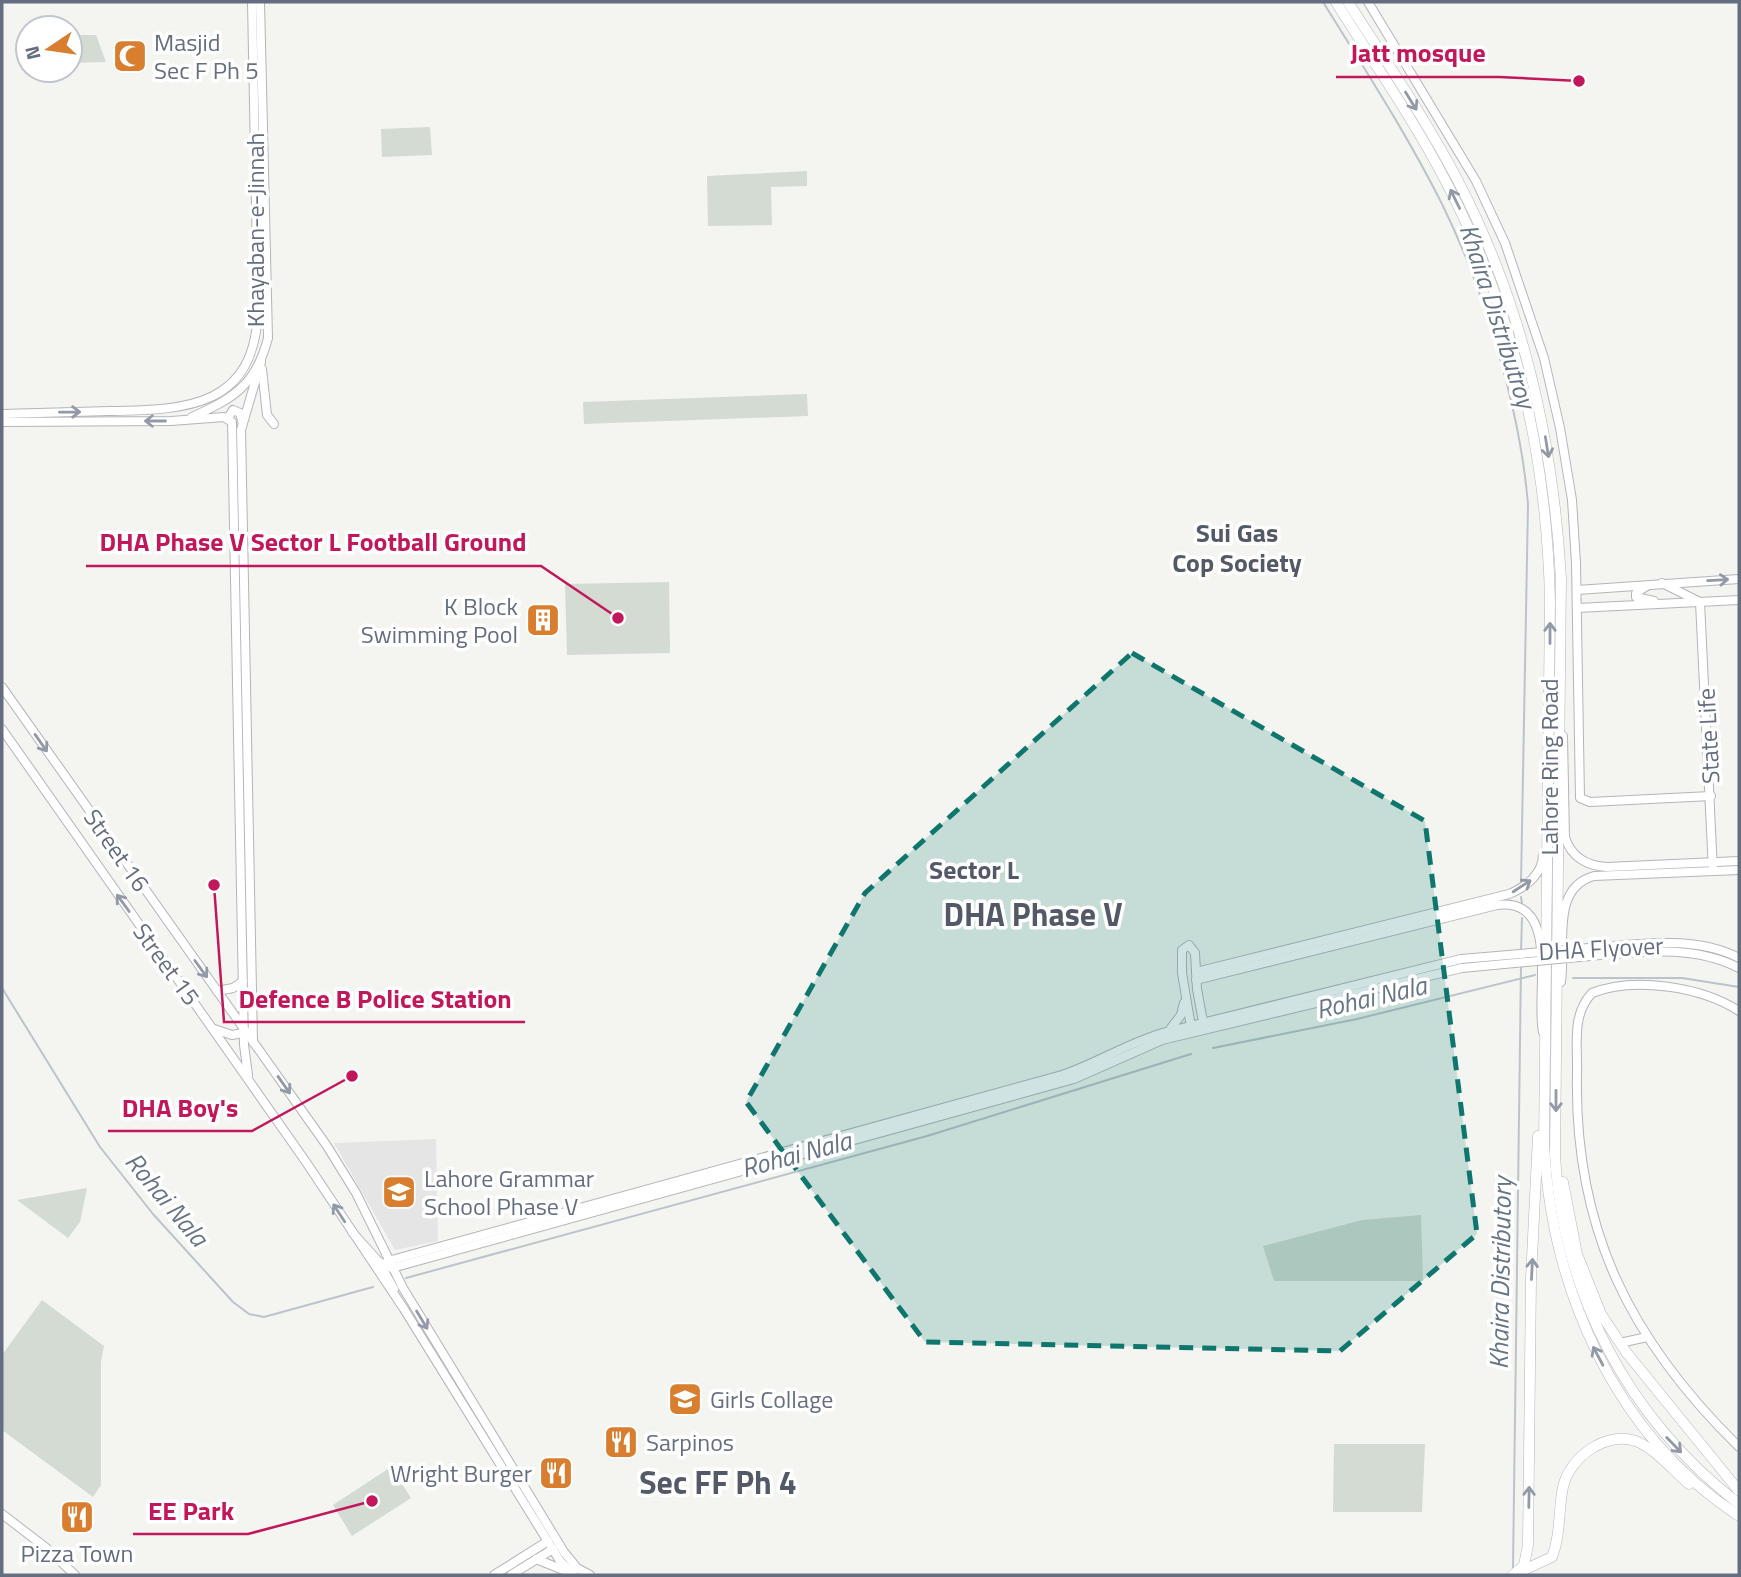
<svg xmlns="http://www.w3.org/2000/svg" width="1741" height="1577" viewBox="0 0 1741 1577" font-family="'Titillium Web',sans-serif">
<rect width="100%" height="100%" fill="#f4f5f1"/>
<path fill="#e5e5e5" d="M436,1139L438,1241L395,1250L334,1143Z"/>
<g fill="#d4dbd3">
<path d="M70,35H96L106,62L70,63Z"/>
<path d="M430,127L432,155L382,157L381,129Z"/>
<path d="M807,171V186L771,187L772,225L708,226L707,176Z"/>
<path d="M807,394L808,416L584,424L583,402Z"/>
<path d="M669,582L670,653L567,655L565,584Z"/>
<path d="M87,1188L80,1222L68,1238L17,1200Z"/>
<path d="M1421,1215L1423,1281H1274L1263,1246L1362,1220Z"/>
<path d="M42,1300L104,1346L101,1362V1485L93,1497L2,1430V1355Z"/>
<path d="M1334,1444H1425L1422,1512H1333Z"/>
<path d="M391,1467L411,1498L352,1536L333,1505Z"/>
</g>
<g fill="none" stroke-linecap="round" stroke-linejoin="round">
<g stroke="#bcc3cb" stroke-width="2">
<path d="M1323,2C1364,68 1407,134 1442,204C1484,289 1520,409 1528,504L1521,883"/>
<path d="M1521,897L1522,904"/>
<path d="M1521,951L1522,918"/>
<path d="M1573,978H1682L1739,987"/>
<path d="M2,988L100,1147L153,1214L233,1302L249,1314L264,1317L373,1287"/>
<path d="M1213,1048L1357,1019L1535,975"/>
<path d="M406,1278L927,1136L1191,1054"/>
<path d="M1513,1568L1521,967"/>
</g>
<g stroke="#b3b5bb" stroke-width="10">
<g id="secondary">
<path d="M1368,2L1476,181L1505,243L1544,358L1560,428L1572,500L1576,563L1580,798L1590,802L1711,796"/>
<path d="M262,369L267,415L274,424"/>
<path d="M2,414C38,413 74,412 110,411C188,410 256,407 258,308L252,2"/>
<path d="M192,417C234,398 256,385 268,338L260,2"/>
<path d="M228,418L233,410L240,413L242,421"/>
<path d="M2,422L171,421L224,417L232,422L244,1045L248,1075"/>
<path d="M1662,583L1700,602L1713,871"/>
<path d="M1647,586L1636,593V597L1654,601"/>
<path d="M1577,590L1739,579"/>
<path d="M1577,608L1739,600"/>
<path d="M2,687L327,1146L356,1193L403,1288L564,1552L577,1568L590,1575"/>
<path d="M2,729L306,1162L404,1309L560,1561L574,1575"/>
<path d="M1563,736L1565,837C1571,857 1587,866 1607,867L1739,861"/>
<path d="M1589,948C1637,944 1695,935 1739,958"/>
<path d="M1590,956C1640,952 1692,944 1739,968"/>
<path d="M1196,972L1509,894C1526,887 1543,874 1543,854"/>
<path d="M1196,980L1497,905C1562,897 1535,995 1543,1032"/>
<path d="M1561,982C1566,947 1550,888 1594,876L1739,870"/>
<path d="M217,991L233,988L243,981"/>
<path d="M1739,1011C1702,987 1634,976 1592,993C1571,1015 1578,1046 1577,1074C1574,1229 1630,1340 1739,1447"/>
<path d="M1191,1027L1182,973V950L1189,945L1195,953L1197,989L1204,1027"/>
<path d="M1171,1028L1181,1015L1184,1003"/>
<path d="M214,1029L232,1035L248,1032"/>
<path d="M253,1042L241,430L261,362"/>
<path d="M352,1232L379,1262L392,1268L1074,1079L1162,1040L1462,968"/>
<path d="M388,1261L1062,1075C1098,1063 1129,1042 1166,1032L1461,959"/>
<path d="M386,1263L384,1271L394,1289"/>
<path d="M1620,1343L1647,1337"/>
<path d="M2,1514L45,1547L75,1575"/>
<path d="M536,1559L566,1571"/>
<path d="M494,1575L548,1541"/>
<path d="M511,1575L553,1549"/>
</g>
</g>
<g stroke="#b3b6bb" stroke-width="10">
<path id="primary" d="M1512,1575L1524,1565L1526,1569L1521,1575"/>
</g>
<g stroke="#b3b5b9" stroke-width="11">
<g id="highway">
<path d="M1336,2C1372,60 1412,117 1444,178C1513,309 1547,453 1550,601L1544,1143C1551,1288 1614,1434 1739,1516"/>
<path d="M1348,2C1385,60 1425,118 1457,179C1522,303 1553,439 1561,578L1555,1155C1563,1295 1628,1418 1739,1504"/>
<path d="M1563,1182L1577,1254L1601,1314L1626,1352L1739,1491"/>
<path d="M1524,1565L1528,1545L1531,1278L1538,1136"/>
<path d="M1526,1569L1552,1557C1561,1534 1558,1511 1563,1487C1569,1458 1607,1429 1638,1442C1656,1450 1674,1471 1689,1484"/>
</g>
</g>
<use href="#secondary" stroke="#fff" stroke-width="8"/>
<use href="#primary" stroke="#fff" stroke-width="9"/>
<use href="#highway" stroke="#fff" stroke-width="10"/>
<g stroke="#b3b5bb" stroke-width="10" stroke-linecap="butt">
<g id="secondary-bridge">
<path d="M1461,959L1589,948"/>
<path d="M1462,968L1590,956"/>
</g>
</g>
<use href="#secondary-bridge" stroke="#fff" stroke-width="8"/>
</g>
<defs><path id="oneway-shaft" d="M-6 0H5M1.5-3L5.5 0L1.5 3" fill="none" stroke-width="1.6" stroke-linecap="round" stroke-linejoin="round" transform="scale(1.75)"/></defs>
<g stroke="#939aa7">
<use href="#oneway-shaft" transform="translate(1411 101) rotate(58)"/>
<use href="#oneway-shaft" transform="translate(1455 199) rotate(-116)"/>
<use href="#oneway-shaft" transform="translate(70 412) rotate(-1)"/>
<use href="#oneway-shaft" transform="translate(155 421) rotate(180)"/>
<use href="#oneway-shaft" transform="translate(1547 447) rotate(81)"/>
<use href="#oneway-shaft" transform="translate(1718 580) rotate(-3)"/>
<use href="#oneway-shaft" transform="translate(1550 633) rotate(-90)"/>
<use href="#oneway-shaft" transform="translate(41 743) rotate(55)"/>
<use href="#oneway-shaft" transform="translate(1522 886) rotate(-33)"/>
<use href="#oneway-shaft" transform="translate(123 903) rotate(-126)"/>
<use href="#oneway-shaft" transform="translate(201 969) rotate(54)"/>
<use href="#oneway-shaft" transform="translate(284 1085) rotate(55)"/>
<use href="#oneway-shaft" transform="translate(1556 1101) rotate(90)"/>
<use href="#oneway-shaft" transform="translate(339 1213) rotate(-123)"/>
<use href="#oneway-shaft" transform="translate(1532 1269) rotate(-87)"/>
<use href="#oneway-shaft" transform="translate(422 1320) rotate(59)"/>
<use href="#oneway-shaft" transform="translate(1598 1356) rotate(-118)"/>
<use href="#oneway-shaft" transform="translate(1674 1445) rotate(46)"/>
<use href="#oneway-shaft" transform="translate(1529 1497) rotate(-89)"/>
</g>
<path fill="#0f766e" fill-opacity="0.2" stroke="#0f766e" stroke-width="5" stroke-dasharray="14 9" stroke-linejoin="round" d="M1132,653L1425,821L1477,1234L1340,1351L925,1342L746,1102L865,893Z"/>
<defs>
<g id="mosque-square" transform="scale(1.75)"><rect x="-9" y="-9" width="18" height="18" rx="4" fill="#d87e2e" stroke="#fff"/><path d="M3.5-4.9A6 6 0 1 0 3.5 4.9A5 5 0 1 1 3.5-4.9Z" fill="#fff"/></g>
<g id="building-square" transform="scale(1.75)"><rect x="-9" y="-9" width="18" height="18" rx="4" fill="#d87e2e" stroke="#fff"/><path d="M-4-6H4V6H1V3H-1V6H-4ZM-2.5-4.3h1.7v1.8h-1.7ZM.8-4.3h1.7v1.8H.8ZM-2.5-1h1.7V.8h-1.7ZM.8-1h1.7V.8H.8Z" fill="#fff"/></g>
<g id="school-square" transform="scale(1.75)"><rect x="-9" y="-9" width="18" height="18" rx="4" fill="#d87e2e" stroke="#fff"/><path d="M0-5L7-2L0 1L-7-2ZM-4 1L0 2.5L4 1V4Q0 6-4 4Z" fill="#fff"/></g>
<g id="restaurant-square" transform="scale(1.75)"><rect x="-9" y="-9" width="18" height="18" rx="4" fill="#d87e2e" stroke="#fff"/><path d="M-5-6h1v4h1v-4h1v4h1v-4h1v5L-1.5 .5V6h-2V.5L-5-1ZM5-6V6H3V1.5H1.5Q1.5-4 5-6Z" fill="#fff"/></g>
</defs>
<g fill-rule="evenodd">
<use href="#mosque-square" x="130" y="56"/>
<use href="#building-square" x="543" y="620"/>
<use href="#school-square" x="399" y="1192"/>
<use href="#school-square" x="685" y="1399"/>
<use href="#restaurant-square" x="621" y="1442"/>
<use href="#restaurant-square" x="556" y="1473"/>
<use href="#restaurant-square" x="77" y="1517"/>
</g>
<g text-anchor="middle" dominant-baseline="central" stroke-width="7" stroke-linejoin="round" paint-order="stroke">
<g font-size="24" fill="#656e81" stroke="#fff" text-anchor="start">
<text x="154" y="42">Masjid<tspan x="154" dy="28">Sec F Ph 5</tspan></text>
<text x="518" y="606" text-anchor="end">K Block<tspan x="518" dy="28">Swimming Pool</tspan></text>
<text x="424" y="1178">Lahore Grammar<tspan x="424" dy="28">School Phase V</tspan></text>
<text x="710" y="1399">Girls Collage</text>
<text x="646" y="1442">Sarpinos</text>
<text x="532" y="1473" text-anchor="end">Wright Burger</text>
<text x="77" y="1553" text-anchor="middle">Pizza Town</text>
</g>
<g font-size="24" fill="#656e81" stroke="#fff">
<text transform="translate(255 230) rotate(-90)">Khayaban-e-Jinnah</text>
<text transform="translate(1708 736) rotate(-93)">State Life</text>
<text transform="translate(1549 767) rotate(-90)">Lahore Ring Road</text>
<text transform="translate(117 850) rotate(55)">Street 16</text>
<text transform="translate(1601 948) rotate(-3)">DHA Flyover</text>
<text transform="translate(167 964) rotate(54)">Street 15</text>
</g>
<g font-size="26" font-style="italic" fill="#667585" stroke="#fff">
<text transform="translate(1498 316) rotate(72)">Khaira Distributroy</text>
<text transform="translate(1371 997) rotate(-13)">Rohai Nala</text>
<text transform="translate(796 1154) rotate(-15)">Rohai Nala</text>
<text transform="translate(167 1199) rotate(50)">Rohai Nala</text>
<text transform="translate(1500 1273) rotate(-89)">Khaira Distributory</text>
</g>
<g font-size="26" font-weight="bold" fill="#535966" stroke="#fff">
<text x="1237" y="532">Sui Gas<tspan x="1237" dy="30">Cop Society</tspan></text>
<text x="974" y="869">Sector L</text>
</g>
<g font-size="32" font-weight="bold" fill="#535966" stroke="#fff">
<text x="1033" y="914">DHA Phase V</text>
<text x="718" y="1482">Sec FF Ph 4</text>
</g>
</g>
<path fill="none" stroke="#c2185b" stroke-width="2.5" d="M1579 81L1499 77H1336M618 618L541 566H86M214 885L224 1022H525M352 1076L252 1131H108M372 1501L248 1534H133"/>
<g fill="#c2185b" stroke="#fff" stroke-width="2.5">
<circle cx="1579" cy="81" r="7"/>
<circle cx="618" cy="618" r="7"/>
<circle cx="214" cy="885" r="7"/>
<circle cx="352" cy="1076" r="7"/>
<circle cx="372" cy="1501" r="7"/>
</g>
<g font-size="26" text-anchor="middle" font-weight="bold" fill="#c2185b" stroke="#fff" stroke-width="7" stroke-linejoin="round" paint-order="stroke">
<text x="1418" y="62">Jatt mosque</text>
<text x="313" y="551">DHA Phase V Sector L Football Ground</text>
<text x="375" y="1008">Defence B Police Station</text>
<text x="180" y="1117">DHA Boy's</text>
<text x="191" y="1520">EE Park</text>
</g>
<rect width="1741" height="1577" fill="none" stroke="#656e81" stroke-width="7"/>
<g transform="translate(49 49) rotate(257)"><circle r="33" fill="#ffffff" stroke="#c1c5cd" stroke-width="2"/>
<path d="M0-5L12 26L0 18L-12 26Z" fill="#d87e2e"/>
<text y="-10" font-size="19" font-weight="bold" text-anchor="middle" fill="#656e81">N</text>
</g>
</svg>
